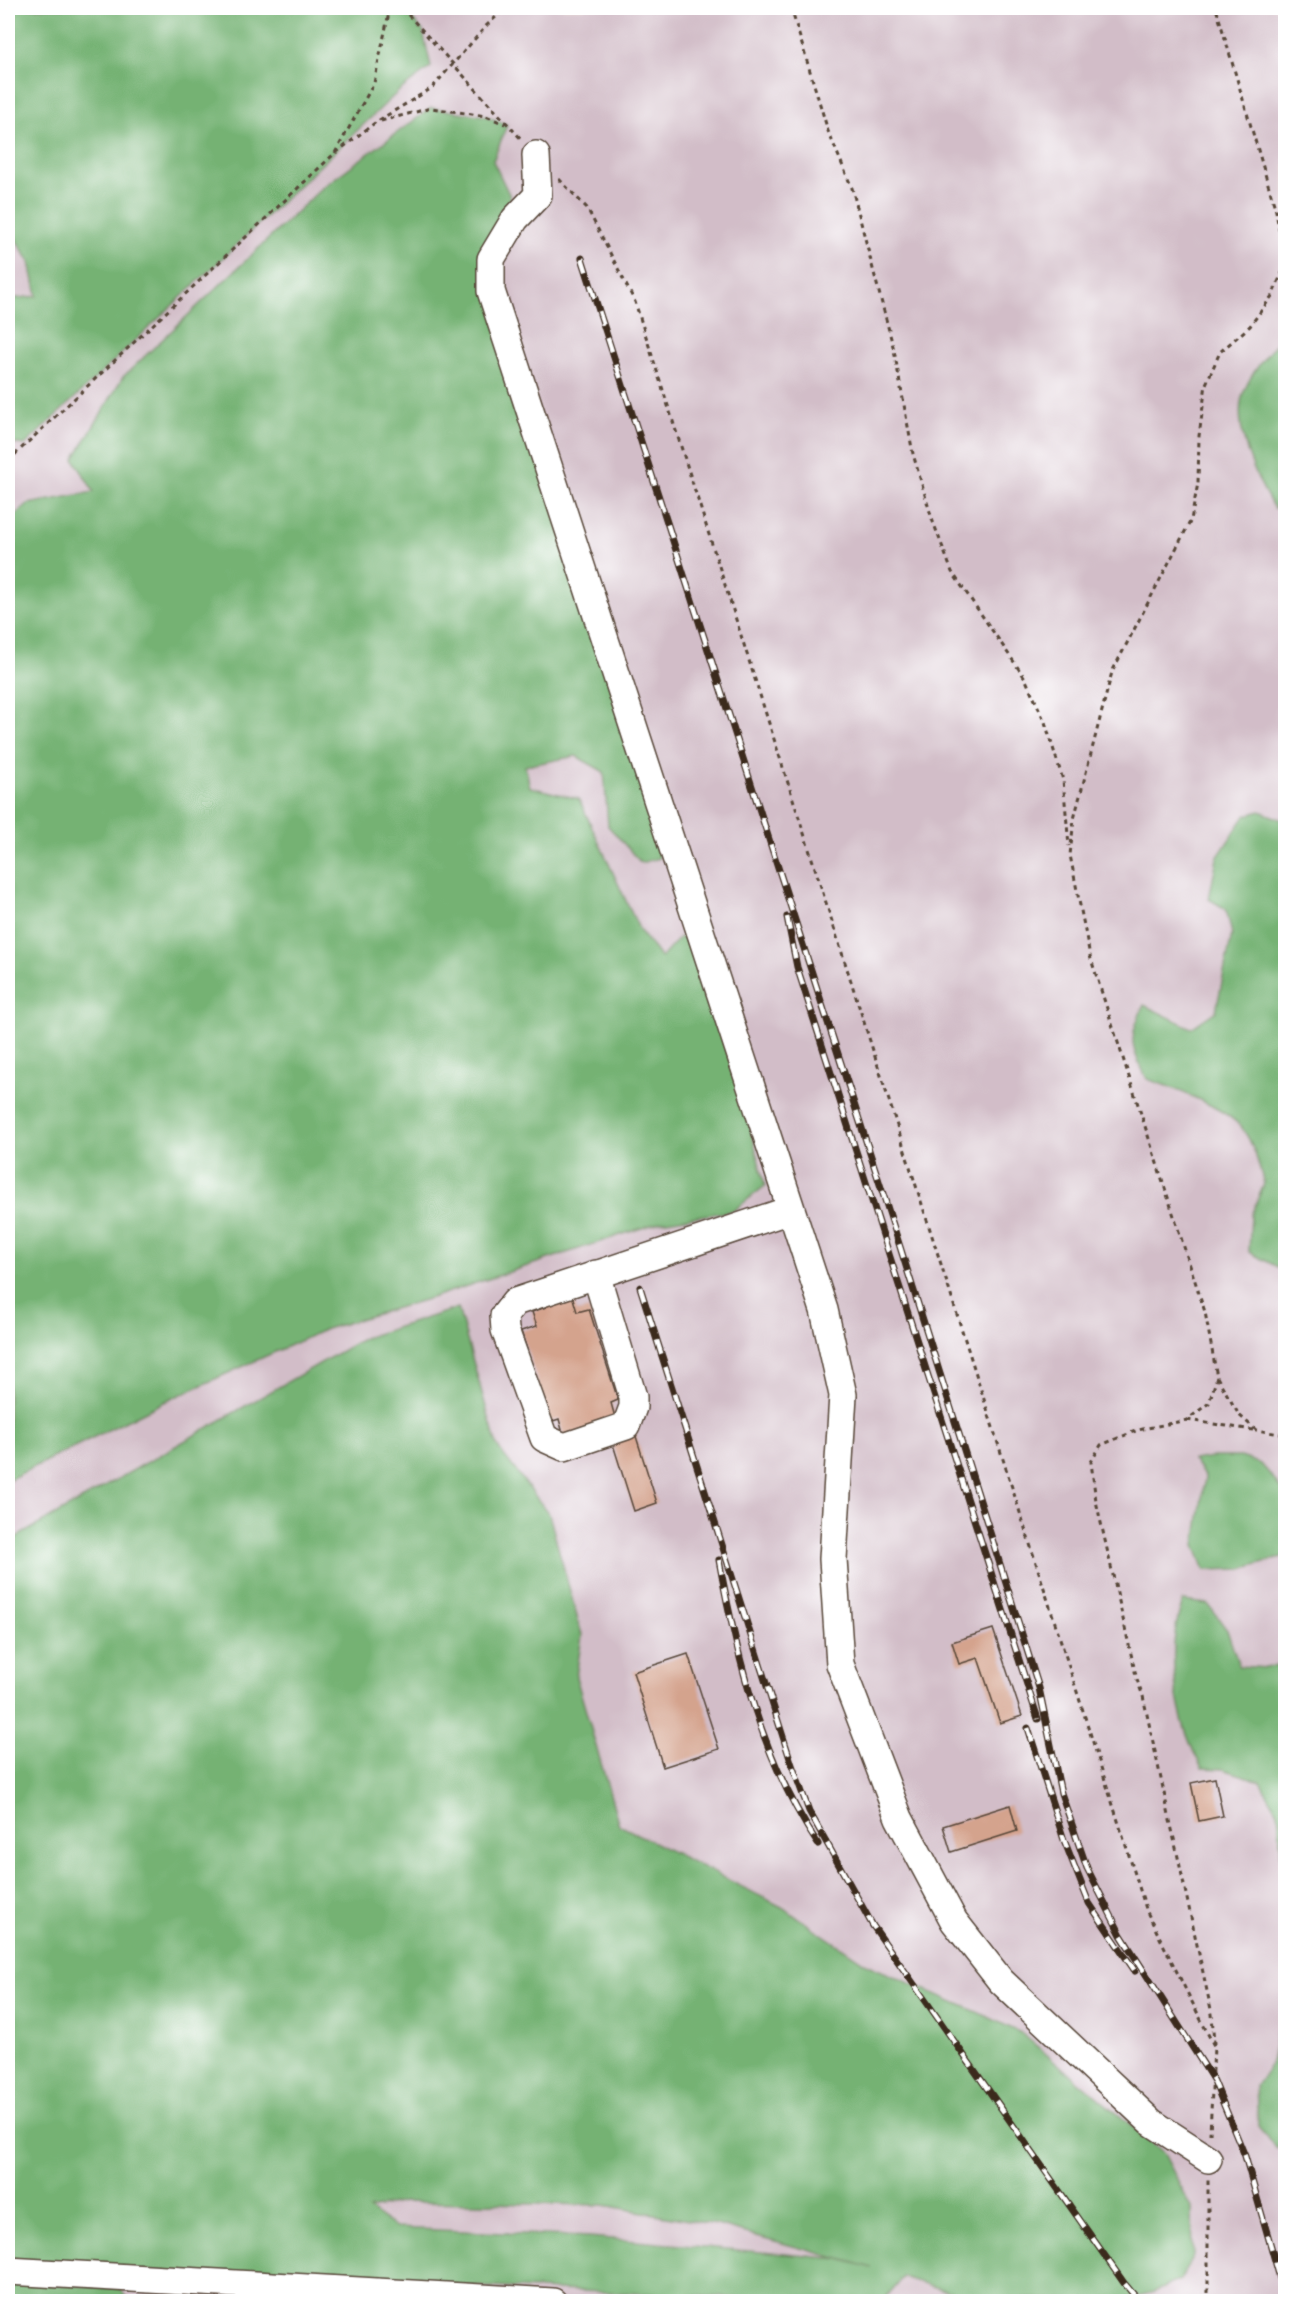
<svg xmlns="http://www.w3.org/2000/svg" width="1293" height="2309" viewBox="0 0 1293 2309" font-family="Caveat,sans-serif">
<rect width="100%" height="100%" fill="#fff"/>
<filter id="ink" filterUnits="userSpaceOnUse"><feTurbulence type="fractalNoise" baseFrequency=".0167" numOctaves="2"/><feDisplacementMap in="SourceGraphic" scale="12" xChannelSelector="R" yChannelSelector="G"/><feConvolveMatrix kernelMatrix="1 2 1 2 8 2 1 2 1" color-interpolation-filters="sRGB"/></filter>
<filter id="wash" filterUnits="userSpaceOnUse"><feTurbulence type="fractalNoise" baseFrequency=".008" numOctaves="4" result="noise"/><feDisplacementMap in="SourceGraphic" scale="24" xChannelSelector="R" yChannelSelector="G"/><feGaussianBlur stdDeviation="1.35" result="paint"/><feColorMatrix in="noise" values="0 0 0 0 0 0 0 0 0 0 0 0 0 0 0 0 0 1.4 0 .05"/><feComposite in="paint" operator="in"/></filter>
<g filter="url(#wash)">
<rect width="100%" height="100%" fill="#f7e8d5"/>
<rect fill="#d2bdc8" x="8" y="8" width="1277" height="2293"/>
<g fill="#75b273" stroke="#586e48" stroke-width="1.5" fill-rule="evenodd">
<path d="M8,8H402L423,31L431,67L399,91L25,445L8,443V299L37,296L30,262L8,227Z"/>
<path d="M431,108L486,116L507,125L493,161L509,194L515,219L491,259L667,826L659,858L641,863L608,826L604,772L576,756L525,766L530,787L579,799L640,931L661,958L680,937L705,945L765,1186L733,1211L660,1222L431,1298L326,1329L164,1402L8,1480V521L28,504L94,492L74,459L123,377L324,186Z"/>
<path d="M1285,333V510L1274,508C1257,481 1232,427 1243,394C1251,371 1270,351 1285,333Z"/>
<path d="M1260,811L1285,821V1271L1249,1252L1251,1215L1264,1184C1259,1166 1254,1144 1242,1128C1226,1108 1171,1087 1147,1079C1130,1046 1128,1039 1144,1005L1191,1028L1216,1011L1232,934L1226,909L1209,899L1217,858L1245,816Z"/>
<path d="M458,1308L497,1446L549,1514L582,1635L576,1677L619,1825L782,1907L868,1965L984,2015L1021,2033L1163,2152L1192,2208L1193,2256L1180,2280L1154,2292L1118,2301L970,2298L903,2277L883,2301L823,2302L177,2273L8,2263V1542L364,1338ZM404,2202L603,2205L717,2225L872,2268L841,2259L590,2237L396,2228L369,2209Z"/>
<path d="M1212,1457H1241L1261,1464L1274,1479L1285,1495V1556L1241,1569L1205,1570L1195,1545L1205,1477L1193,1460Z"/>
<path d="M1183,1601L1208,1604L1227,1630L1239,1666L1267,1668L1285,1662V1903L1278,1812L1260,1781L1223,1769L1202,1768C1176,1722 1164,1652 1183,1601Z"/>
<path d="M1285,2019V2145L1276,2148L1258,2126L1256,2086L1271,2064L1279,2022Z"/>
<path d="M8,2282L120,2288L130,2301H8Z"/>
</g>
<g id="blocks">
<g fill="#d4a38d">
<path d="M572,1295L577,1312L589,1309L618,1400L611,1403L616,1421L564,1437L559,1419L550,1422L521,1331L537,1326L532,1312L546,1307L545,1303Z"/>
<path d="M634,1430L657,1503L634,1511L611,1438Z"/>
<path d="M993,1629L1022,1716L1000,1723L978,1658L959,1664L952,1642Z"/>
<path d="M688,1654L719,1749L663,1767L633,1672Z"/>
<path d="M1215,1778L1223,1816L1199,1821L1191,1783Z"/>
<path d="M1010,1805L1017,1831L951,1852L943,1826Z"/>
</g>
</g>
</g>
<g filter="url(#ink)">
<use href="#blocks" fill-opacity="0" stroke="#574639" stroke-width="1.5"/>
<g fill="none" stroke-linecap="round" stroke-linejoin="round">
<g stroke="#574639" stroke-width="30">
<g id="minor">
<path d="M536,155L538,195L515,219L491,259V291L824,1310L843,1395L833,1559L840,1664L899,1818L954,1921L1001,1981L1151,2122L1208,2159"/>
<path d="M596,1274L633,1397V1407L626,1426L564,1447L544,1438L505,1330L504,1316L515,1302L790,1210"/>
<path d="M8,2271L553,2302"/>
</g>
</g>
<g stroke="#574639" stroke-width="3" stroke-dasharray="4.5 4.5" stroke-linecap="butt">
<path d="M402,8L522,140"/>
<path d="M791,8L828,131L852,188L894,350L913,454L932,519L952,572L1025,678L1045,722L1063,780L1069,846"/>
<path d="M381,121L431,108L486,116L505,124"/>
<path d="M335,153L374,83L390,8"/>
<path d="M559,179L587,208L635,302L1147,1912L1214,2046L1210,2134"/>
<path d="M8,461L333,155L376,122L432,88L487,25L506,8"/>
<path d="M1217,1377L1239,1415L1256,1430L1286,1435"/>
<path d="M1187,1420L1253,1430"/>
<path d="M1214,2044L1212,2014L1143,1696L1137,1680L1096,1501L1091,1462L1101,1445L1138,1430L1187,1420L1209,1403L1217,1377L1205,1312L1090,956L1070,855L1074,819L1112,672L1191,520L1198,483L1199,436L1206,384L1220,352L1250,326L1272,296L1285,266L1276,211L1216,8"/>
<path d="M1208,2302V2179"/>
</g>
<use href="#minor" stroke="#fff" stroke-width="27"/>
<g stroke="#3b2a1e" stroke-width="7">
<g id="rail">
<path d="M582,258L895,1231L1039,1688L1061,1793L1087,1868L1121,1935L1214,2081L1245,2156L1286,2299"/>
<path d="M787,917L797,967L1038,1719"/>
<path d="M640,1287L792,1765L809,1811L873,1926L1124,2283L1140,2302"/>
<path d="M719,1560C737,1659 762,1760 818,1844"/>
<path d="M1028,1728L1064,1840L1089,1903L1135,1971"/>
</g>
</g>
<use href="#rail" stroke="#fff" stroke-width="4.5" stroke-dasharray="14" stroke-linecap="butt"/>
</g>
</g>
<rect width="1293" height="2309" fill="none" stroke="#fff" stroke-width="30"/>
</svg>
